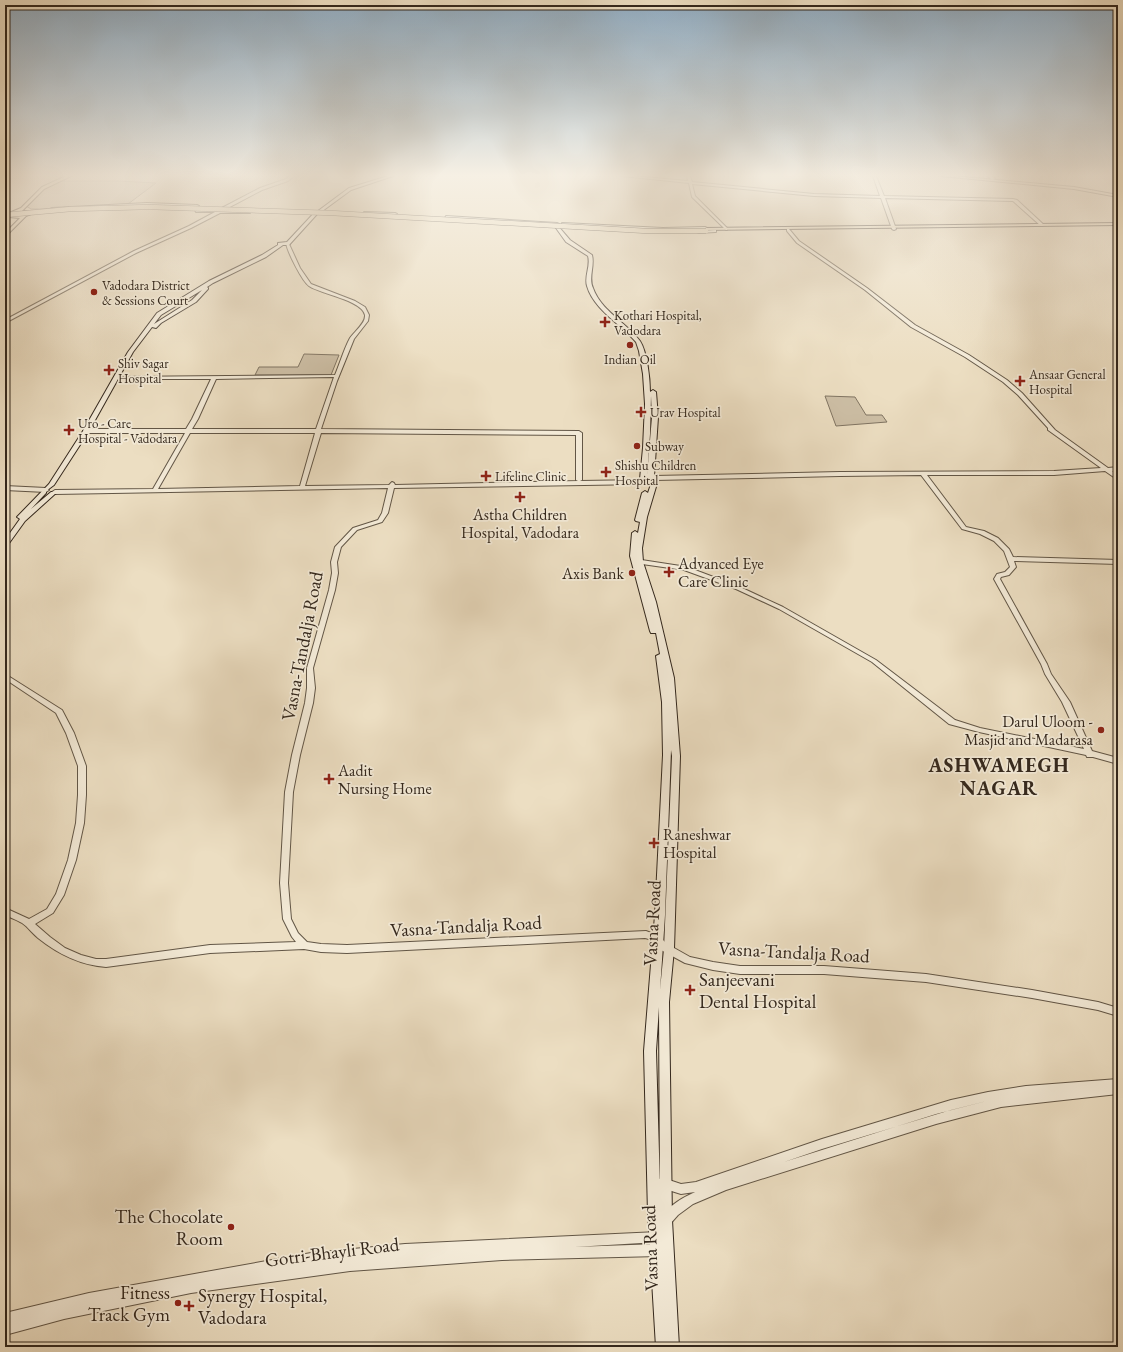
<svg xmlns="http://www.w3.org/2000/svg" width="1123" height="1352" viewBox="0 0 1123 1352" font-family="'EB Garamond',serif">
<rect width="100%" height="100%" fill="#ecdec2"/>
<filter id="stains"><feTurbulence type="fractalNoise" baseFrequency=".005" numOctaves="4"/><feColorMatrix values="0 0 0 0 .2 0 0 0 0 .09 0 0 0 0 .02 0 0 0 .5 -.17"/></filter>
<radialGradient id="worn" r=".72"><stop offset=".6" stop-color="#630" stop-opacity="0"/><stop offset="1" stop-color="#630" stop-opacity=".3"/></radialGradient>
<g fill="#cdbfa6" stroke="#807462">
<path d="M59,181H118L156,183L128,204L40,209H31L26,206L46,187Z"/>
<path d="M304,354L339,355L331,375H255L259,367H298Z"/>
<path d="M825,396L855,397L866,415H882L887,422L836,426Z"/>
</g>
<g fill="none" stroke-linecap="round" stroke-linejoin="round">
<g stroke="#625646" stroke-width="2">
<g id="tertiary">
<path d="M290,176H294L288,181L262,190L224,210L249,211L250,213H220L191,228L136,253L5,323V320L134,251L189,226L215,212H196L195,210H218L260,188L286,179Z"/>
<path d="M622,176H632L688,181L687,176H690L692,182L814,194L880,196L873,176H876L884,196L1013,199L1017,200L1044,225L1041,226L1013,201L885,198L896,229L894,230L892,229L881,198L814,196L692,184L695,196L727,228V230H726L692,197L689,183Z"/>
<path d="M147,203L197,205L199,206L197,207L147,205L52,210L50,209L52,208Z"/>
<path d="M364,212L395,213L397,214L395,215L363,214Z"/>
<path d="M446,216L557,223L559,224L557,225L445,218Z"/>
<path d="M563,223L663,228L705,227L707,228L705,229L663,230L562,225V223Z"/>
<path d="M787,229H789L799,241L867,288L915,325L969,355L1007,380L1022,393L1055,430L1108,468L1118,467V471H1112L1118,475V480L1105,471L1054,475H927L966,527L984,531L998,538L1009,549L1013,557L1118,560V564L1014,561L1016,567L1009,575L1001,577L1000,579L1047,664L1051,674L1070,702L1092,751L1118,758V764L1093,757H1087L1086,755L979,732L949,724L872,662L779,609L736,589L684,570L635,563L632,561L635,559L687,567L740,587L783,607L876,660L955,720L980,728L1084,749L1062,702L1045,674L1041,664L994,579L997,574L1005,572L1010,567L1004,551L994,541L980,534L962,529L921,475L840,476L654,480L651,478L654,476L840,472L1054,471L1101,468L1048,430V428L1018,395L1003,382L965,357L911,327L865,290L797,243L787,231Z"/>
<path d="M716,230V232H715L699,233L697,232L699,231Z"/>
<path d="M286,243L289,244L300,268L311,284L355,301L365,307L369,315L368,321L354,339L337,381L321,429L579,431L582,433V480L580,481L645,480L648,482L645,484L394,488L388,513L382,522L357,530L341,547L337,562L338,573L335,590L313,668L315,688L313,703L300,755L293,792L288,883L291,919L298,933L307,942L321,944L347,945L646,931L659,936L667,944L690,957L713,962L740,966H824L926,974L1032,990L1098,1002L1118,1008V1016L1098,1010L1032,998L926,982L824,974H740L713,970L685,963L661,950L653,940L645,938L347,953L321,952L304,949L210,953L106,967C80,965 58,954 38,938C32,933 28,927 22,923C17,920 11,918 5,915V908L29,919L47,909L56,894L68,860L76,823L78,795V766L66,733L56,713L5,679V674L62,710L74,733L86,766V795L84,823L76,860L64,895L53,913L35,924L50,937L65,948L81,955L96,959H106L210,945L296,942L292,937L283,919L280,883L285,792L292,755L305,703L307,688V668L329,590L332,573L331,562L335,547L353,528L378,520L382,513L388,488L55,494L52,492L55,490L153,489L185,433H86L83,431L86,429H186L192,419L211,379H116L114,378V377L335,375C340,363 344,349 350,338C354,332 366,323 365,315C362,300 320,294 309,286C302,281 287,251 286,243ZM334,377L316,429H192L198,419L216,379ZM190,433H315L300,486L158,489ZM321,433L576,435V480L578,481L395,485L394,483L392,482L389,485L305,486Z"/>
<path d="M5,373L7,374V382L5,383Z"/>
<path d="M5,486L46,488L49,490L46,492L5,490Z"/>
<path d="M1118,1079V1094L1001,1107L936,1124L726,1190L693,1204L678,1215L670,1224L666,1225L662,1224L660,1220C666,1207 682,1198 695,1192L681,1194L659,1187L658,1183L659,1179L663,1178L681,1184L696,1182L822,1139L951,1100L988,1092L1026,1086ZM991,1100L936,1114L784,1162L822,1149L951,1110Z"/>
<path d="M658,1232L662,1233L664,1237L662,1241L658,1242L574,1247L659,1244L663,1246L665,1250L663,1254L659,1256L502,1260L350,1271L191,1293L64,1319L5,1335V1313L89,1293L311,1253L405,1244Z"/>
</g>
</g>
<g stroke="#34281d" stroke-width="2">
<g id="secondary">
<path d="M388,176H393L351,190L321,212L318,211L349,188Z"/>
<path d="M988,176H992L995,179L992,180Z"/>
<path d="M315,212L318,213L289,245H283L266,257L213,283L207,287L208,288V289L196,302L161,323L156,328L152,327L133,352L89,431L54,485L46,491V493L31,509L51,492H55L56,493L25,521L7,546L5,547V540L20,519L17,517L49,484L83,431L128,352L157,313L209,281L262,255L278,245V243L287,242ZM202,290L192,300L154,324L161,315Z"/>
<path d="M556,226H558L570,240L592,255C595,266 588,278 593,288C601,311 626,322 640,341C647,352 650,378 650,392L653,390L656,392L658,417L654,477L658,480L647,517L642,548L643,562L656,602L674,678L680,756L674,949L669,1002L672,1220L679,1347H656L648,1214L644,1051L655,915L663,755L662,702L656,656L660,654L656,633H651L650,631L630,556L632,533L635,531L638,533L640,522L636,521L635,520L642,493L645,491L648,493L651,484H645L640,479L643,448L645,404L643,374L639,351L636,342C621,324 594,310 587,286C584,276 591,266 588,256L566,242L556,228ZM651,396L652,417L647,476L650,434ZM671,750L672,756L664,949L660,990L665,915ZM659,1007L660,1188L656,1051Z"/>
</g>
</g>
<g stroke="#34281d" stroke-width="2">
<g id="primary">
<path d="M66,176H71L44,189L22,211H28L31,214L26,216L5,237V233L20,218L9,217V213L21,208L42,187ZM18,213H26V214L19,216L12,215Z"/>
<path d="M941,176H953L1074,187L1118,195V197L1074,189Z"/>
<path d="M1118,223V225L705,230L703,229L705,228Z"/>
</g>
</g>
<use href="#tertiary" fill="#f3ead7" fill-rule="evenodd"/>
<use href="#secondary" fill="#f3ead7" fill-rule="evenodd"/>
<use href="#primary" fill="#ecdec2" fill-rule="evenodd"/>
<g stroke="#34281d" stroke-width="5.5" stroke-linecap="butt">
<path id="primary-bridge" d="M5,215L71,209L149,207L331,213L647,231H706"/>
</g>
<use href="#primary-bridge" stroke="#ecdec2" stroke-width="4.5"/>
</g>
<linearGradient id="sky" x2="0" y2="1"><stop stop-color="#90acc2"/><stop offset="0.48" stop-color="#f6f0e4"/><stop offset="1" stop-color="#f6f0e4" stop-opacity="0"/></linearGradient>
<rect width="1123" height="365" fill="url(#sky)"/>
<g fill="#8f2418" stroke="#f3ead7" stroke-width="1.5">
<circle cx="94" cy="292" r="4"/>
<path d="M603 316h4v4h4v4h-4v4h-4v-4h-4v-4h4z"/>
<circle cx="630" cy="345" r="4"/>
<path d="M107 364h4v4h4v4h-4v4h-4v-4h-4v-4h4z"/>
<path d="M1018 375h4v4h4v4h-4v4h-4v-4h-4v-4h4z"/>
<path d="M639 406h4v4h4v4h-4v4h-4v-4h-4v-4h4z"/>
<path d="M67 424h4v4h4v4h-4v4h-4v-4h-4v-4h4z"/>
<circle cx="637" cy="446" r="4"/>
<path d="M604 466h4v4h4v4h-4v4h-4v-4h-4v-4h4z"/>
<path d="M484 470h4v4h4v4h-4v4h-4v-4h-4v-4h4z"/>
<path d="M518 491h4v4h4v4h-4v4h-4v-4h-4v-4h4z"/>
<path d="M667 566h4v4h4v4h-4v4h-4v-4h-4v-4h4z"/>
<circle cx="632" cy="573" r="4"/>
<circle cx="1101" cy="730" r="4"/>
<path d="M327 773h4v4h4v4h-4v4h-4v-4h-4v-4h4z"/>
<path d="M652 837h4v4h4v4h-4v4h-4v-4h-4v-4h4z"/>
<path d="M688 984h4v4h4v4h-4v4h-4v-4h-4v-4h4z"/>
<circle cx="231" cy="1227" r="4"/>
<circle cx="178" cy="1303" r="4"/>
<path d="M187 1300h4v4h4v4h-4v4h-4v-4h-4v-4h4z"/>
</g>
<g text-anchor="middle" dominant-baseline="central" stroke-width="3.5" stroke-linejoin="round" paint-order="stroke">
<g font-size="13" fill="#34281d" stroke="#f3ead7" text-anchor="start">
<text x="102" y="285">Vadodara District<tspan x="102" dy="15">&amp; Sessions Court</tspan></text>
<text x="614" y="315">Kothari Hospital,<tspan x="614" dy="15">Vadodara</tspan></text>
<text x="630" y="359" text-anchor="middle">Indian Oil</text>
<text x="118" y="363">Shiv Sagar<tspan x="118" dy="15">Hospital</tspan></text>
<text x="1029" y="374">Ansaar General<tspan x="1029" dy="15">Hospital</tspan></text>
<text x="650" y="412">Urav Hospital</text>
<text x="78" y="423">Uro - Care<tspan x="78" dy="15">Hospital - Vadodara</tspan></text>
<text x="645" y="446">Subway</text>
<text x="615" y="465">Shishu Children<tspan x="615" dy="15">Hospital</tspan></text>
<text x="495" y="476">Lifeline Clinic</text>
</g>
<g font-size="16" fill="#34281d" stroke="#f3ead7" text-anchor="start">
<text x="520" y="514" text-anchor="middle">Astha Children<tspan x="520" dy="18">Hospital, Vadodara</tspan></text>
<text x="678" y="563">Advanced Eye<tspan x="678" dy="18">Care Clinic</tspan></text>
<text x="624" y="573" text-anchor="end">Axis Bank</text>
<text x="1093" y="721" text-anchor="end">Darul Uloom -<tspan x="1093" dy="18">Masjid and Madarasa</tspan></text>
<text x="338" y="770">Aadit<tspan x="338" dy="18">Nursing Home</tspan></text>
<text x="663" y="834">Raneshwar<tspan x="663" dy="18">Hospital</tspan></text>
</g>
<g font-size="19" fill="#34281d" stroke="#f3ead7">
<text transform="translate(302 646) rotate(-79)">Vasna-Tandalja Road</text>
<text transform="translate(652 923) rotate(-87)">Vasna Road</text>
<text transform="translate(466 926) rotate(-3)">Vasna-Tandalja Road</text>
<text transform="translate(794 952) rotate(3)">Vasna-Tandalja Road</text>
<text transform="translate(650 1248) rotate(-92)">Vasna Road</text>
<text transform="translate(332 1252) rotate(-7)">Gotri-Bhayli Road</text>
</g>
<g font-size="19" fill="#34281d" stroke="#f3ead7" text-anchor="start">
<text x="699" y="979">Sanjeevani<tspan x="699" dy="22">Dental Hospital</tspan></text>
<text x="223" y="1216" text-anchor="end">The Chocolate<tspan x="223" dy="22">Room</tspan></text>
<text x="170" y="1292" text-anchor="end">Fitness<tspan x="170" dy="22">Track Gym</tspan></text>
<text x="198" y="1295">Synergy Hospital,<tspan x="198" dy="22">Vadodara</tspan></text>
</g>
<g font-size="20" font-weight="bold" letter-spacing="1" fill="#34281d" stroke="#f3ead7">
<text x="999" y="765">ASHWAMEGH<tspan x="999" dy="23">NAGAR</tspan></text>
</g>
</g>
<rect width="1123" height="1352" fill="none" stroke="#ecdec2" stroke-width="20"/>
<rect x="6" y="6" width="1111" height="1340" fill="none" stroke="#34281d" stroke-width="2"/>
<rect x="10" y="10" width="1103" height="1332" fill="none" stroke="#34281d"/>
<rect width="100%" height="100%" filter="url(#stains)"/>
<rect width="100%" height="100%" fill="url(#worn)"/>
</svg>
